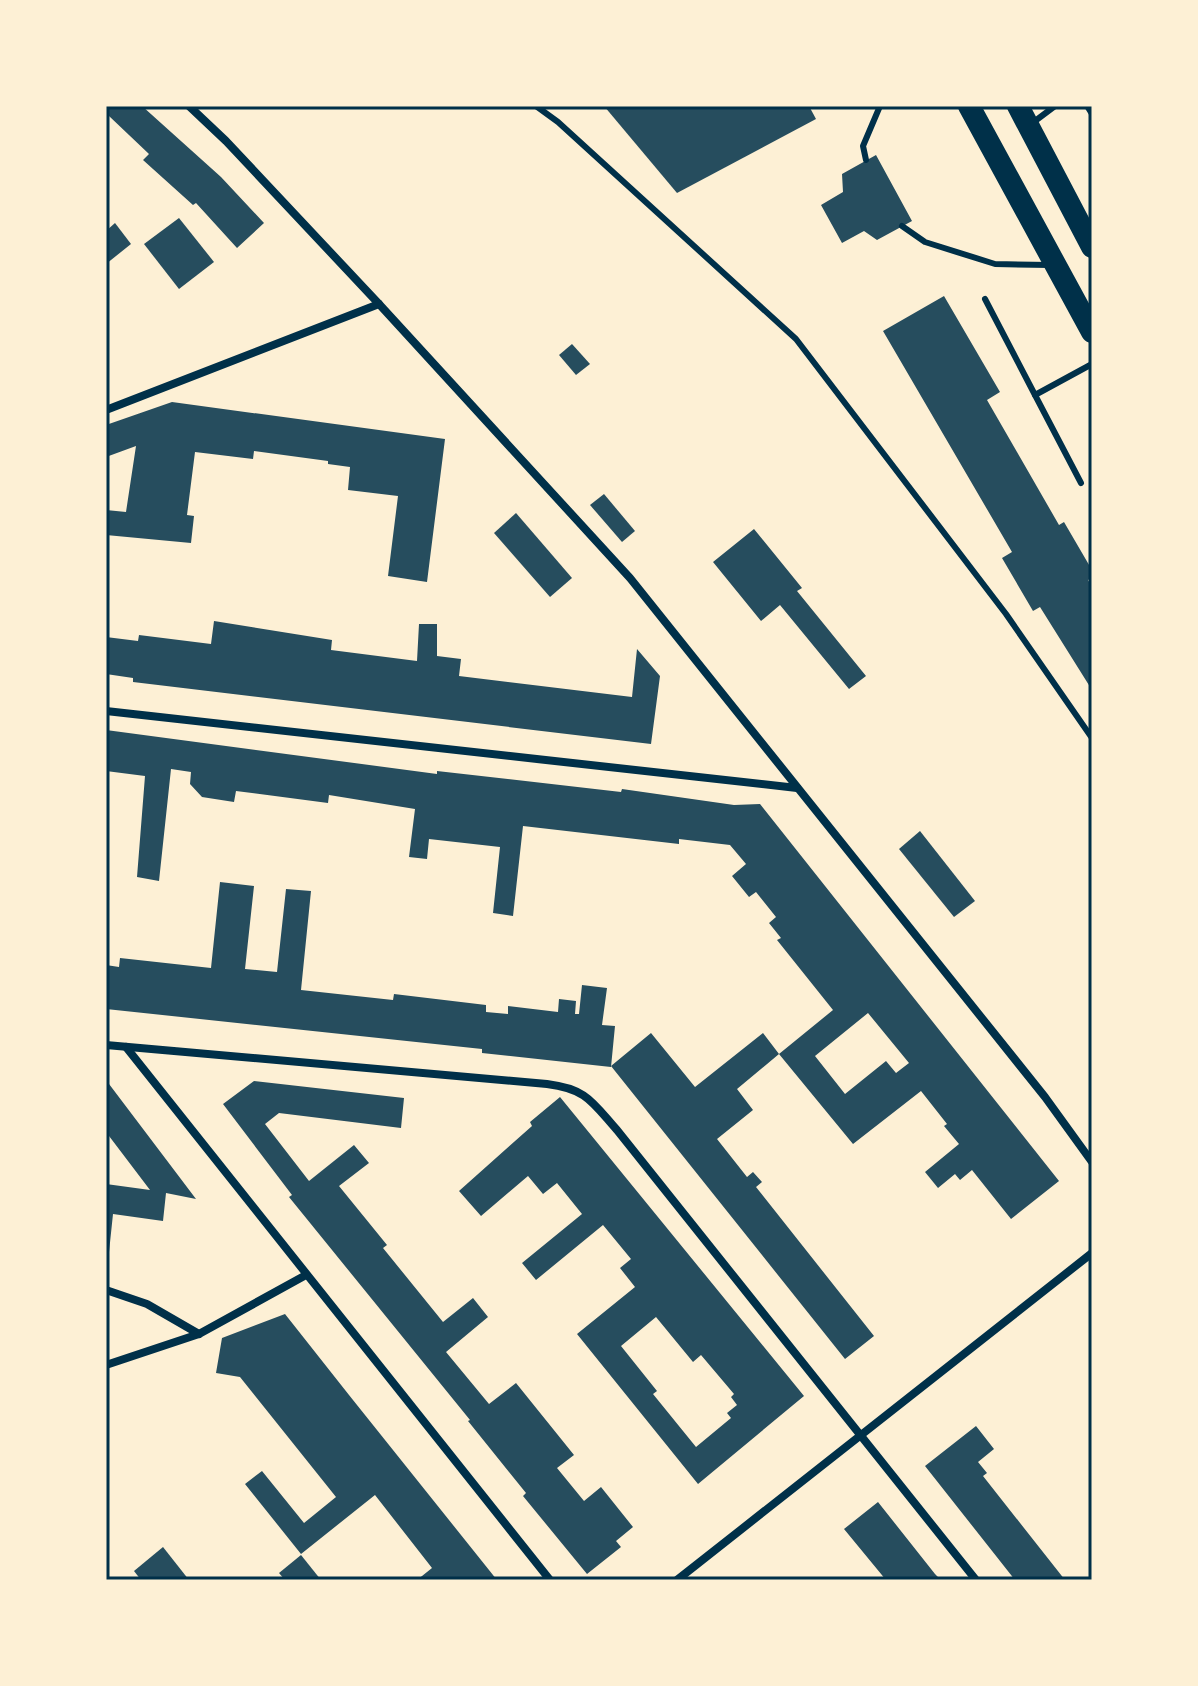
<svg xmlns="http://www.w3.org/2000/svg" width="1198" height="1686" viewBox="0 0 1198 1686" font-family="'Golos Text',sans-serif">
<rect width="100%" height="100%" fill="#fdf0d5"/>
<g fill="#264d5e" fill-rule="evenodd">
<path d="M106,106H142L221,177L264,223L237,248L196,203L193,205L143,160L149,154L109,116L106,119Z"/>
<path d="M604,106H809L816,119L677,193Z"/>
<path d="M876,155L912,221L877,240L864,231L842,243L821,205L843,192L842,174Z"/>
<path d="M179,218L214,262L179,289L144,244Z"/>
<path d="M115,223L131,244L106,264V231Z"/>
<path d="M944,296L1000,392L987,400L1059,525L1064,522L1092,570V578L1088,580L1092,587V690L1040,607L1033,611L1002,558L1012,552L883,331Z"/>
<path d="M572,344L590,364L576,375L559,355Z"/>
<path d="M172,402L445,439L427,582L388,576L398,496L348,490L350,467L328,464V461L254,451L253,459L195,452L187,515L194,516L191,543L106,535V510L126,512L136,446L106,457V425Z"/>
<path d="M604,494L635,531L622,542L590,505Z"/>
<path d="M516,513L572,578L550,597L494,533Z"/>
<path d="M754,529L802,588L797,591L866,676L849,689L780,605L761,621L713,562Z"/>
<path d="M214,621L332,640L331,650L417,661L419,624H437V656L461,659L459,676L632,697L637,649L660,676L651,744L133,682V678L106,674V637L138,641L139,635L211,644Z"/>
<path d="M106,730L437,774V771L621,792L622,789L734,805L760,804L1059,1181L1011,1219L972,1170L960,1180L955,1174L938,1188L925,1172L959,1144L944,1126L947,1124L921,1091L853,1144L779,1054L737,1089L753,1110L717,1139L747,1177L753,1172L762,1182L756,1187L874,1336L845,1359L611,1066L651,1033L695,1087L763,1033L779,1054L833,1010L777,940L781,938L769,923L776,917L756,892L749,897L732,876L746,864L730,845L679,839V844L523,826L513,916L493,913L500,847L429,839L427,859L409,857L415,809L329,795L328,803L236,791L234,802L202,797L190,784L191,772L171,769L159,881L137,877L145,776L106,771ZM868,1013L909,1063L896,1073L886,1061L845,1094L815,1056Z"/>
<path d="M920,831L975,901L954,917L899,849Z"/>
<path d="M220,882L254,886L245,969L277,972L286,889L311,891L301,990L393,1000L394,994L486,1005V1012L508,1014V1006L558,1012L559,999L576,1001L575,1014H579L582,985L607,988L602,1025L615,1026L611,1067L482,1053V1049L106,1009V965L119,967L120,958L211,968Z"/>
<path d="M106,1080L196,1199L166,1193L163,1221L113,1214L109,1252L106,1251V1184L150,1190L106,1132Z"/>
<path d="M254,1081L404,1098L401,1128L279,1113L265,1124L309,1181L354,1145L369,1163L339,1186L387,1245L383,1248L443,1322L473,1298L488,1317L446,1352L489,1404L516,1383L574,1455L557,1468L584,1501L601,1487L633,1527L616,1541L621,1547L587,1574L523,1496L526,1493L468,1421L470,1420L289,1197L292,1195L223,1104Z"/>
<path d="M560,1097L804,1396L698,1484L577,1334L635,1287L620,1268L631,1259L603,1225L536,1280L522,1263L582,1214L557,1183L543,1194L528,1176L481,1216L459,1191L532,1126L530,1122ZM656,1317L693,1362L701,1355L734,1394L731,1397L737,1405L727,1413L731,1418L696,1447L653,1394L657,1391L621,1346Z"/>
<path d="M285,1314L349,1395L497,1580H417L432,1568L375,1495L301,1554L245,1484L262,1471L304,1523L336,1497L240,1377L216,1373L222,1338Z"/>
<path d="M976,1426L994,1449L978,1462L987,1473L983,1476L1065,1580H1015L925,1466Z"/>
<path d="M878,1502L935,1574L941,1580H886L844,1529Z"/>
<path d="M163,1547L189,1580H141L134,1571Z"/>
<path d="M301,1555L321,1580H285L279,1573Z"/>
</g>
<g fill="none" stroke-linecap="round" stroke-linejoin="round">
<g stroke="#003049" stroke-width="6">
<path d="M536,106L558,122L796,339L1006,614L1092,738"/>
<path d="M1087,106L1092,114"/>
<path d="M1031,124L1055,106"/>
<path d="M866,160L863,146L880,106"/>
<path d="M902,226L925,242L995,264L1050,265"/>
<path d="M985,299L1035,395"/>
<path d="M1081,483L1035,395L1092,364"/>
</g>
<g stroke="#003049" stroke-width="8">
<path d="M189,106L226,141L379,304L630,578L1045,1097L1092,1162"/>
<path d="M106,410L379,304"/>
<path d="M106,711L797,788"/>
<path d="M106,1045L547,1084C587,1089 592,1102 617,1130L976,1580"/>
<path d="M126,1047L550,1580"/>
<path d="M106,1290L147,1304L199,1334"/>
<path d="M106,1365L199,1334L306,1275"/>
<path d="M677,1580L1092,1253"/>
</g>
<g stroke="#003049" stroke-width="22">
<path d="M969,106L1092,332"/>
<path d="M1018,106L1092,247"/>
</g>
</g>
<rect width="1198" height="1686" fill="none" stroke="#fdf0d5" stroke-width="216"/>
<rect x="108" y="108" width="982" height="1470" fill="none" stroke="#003049" stroke-width="3"/>
</svg>
